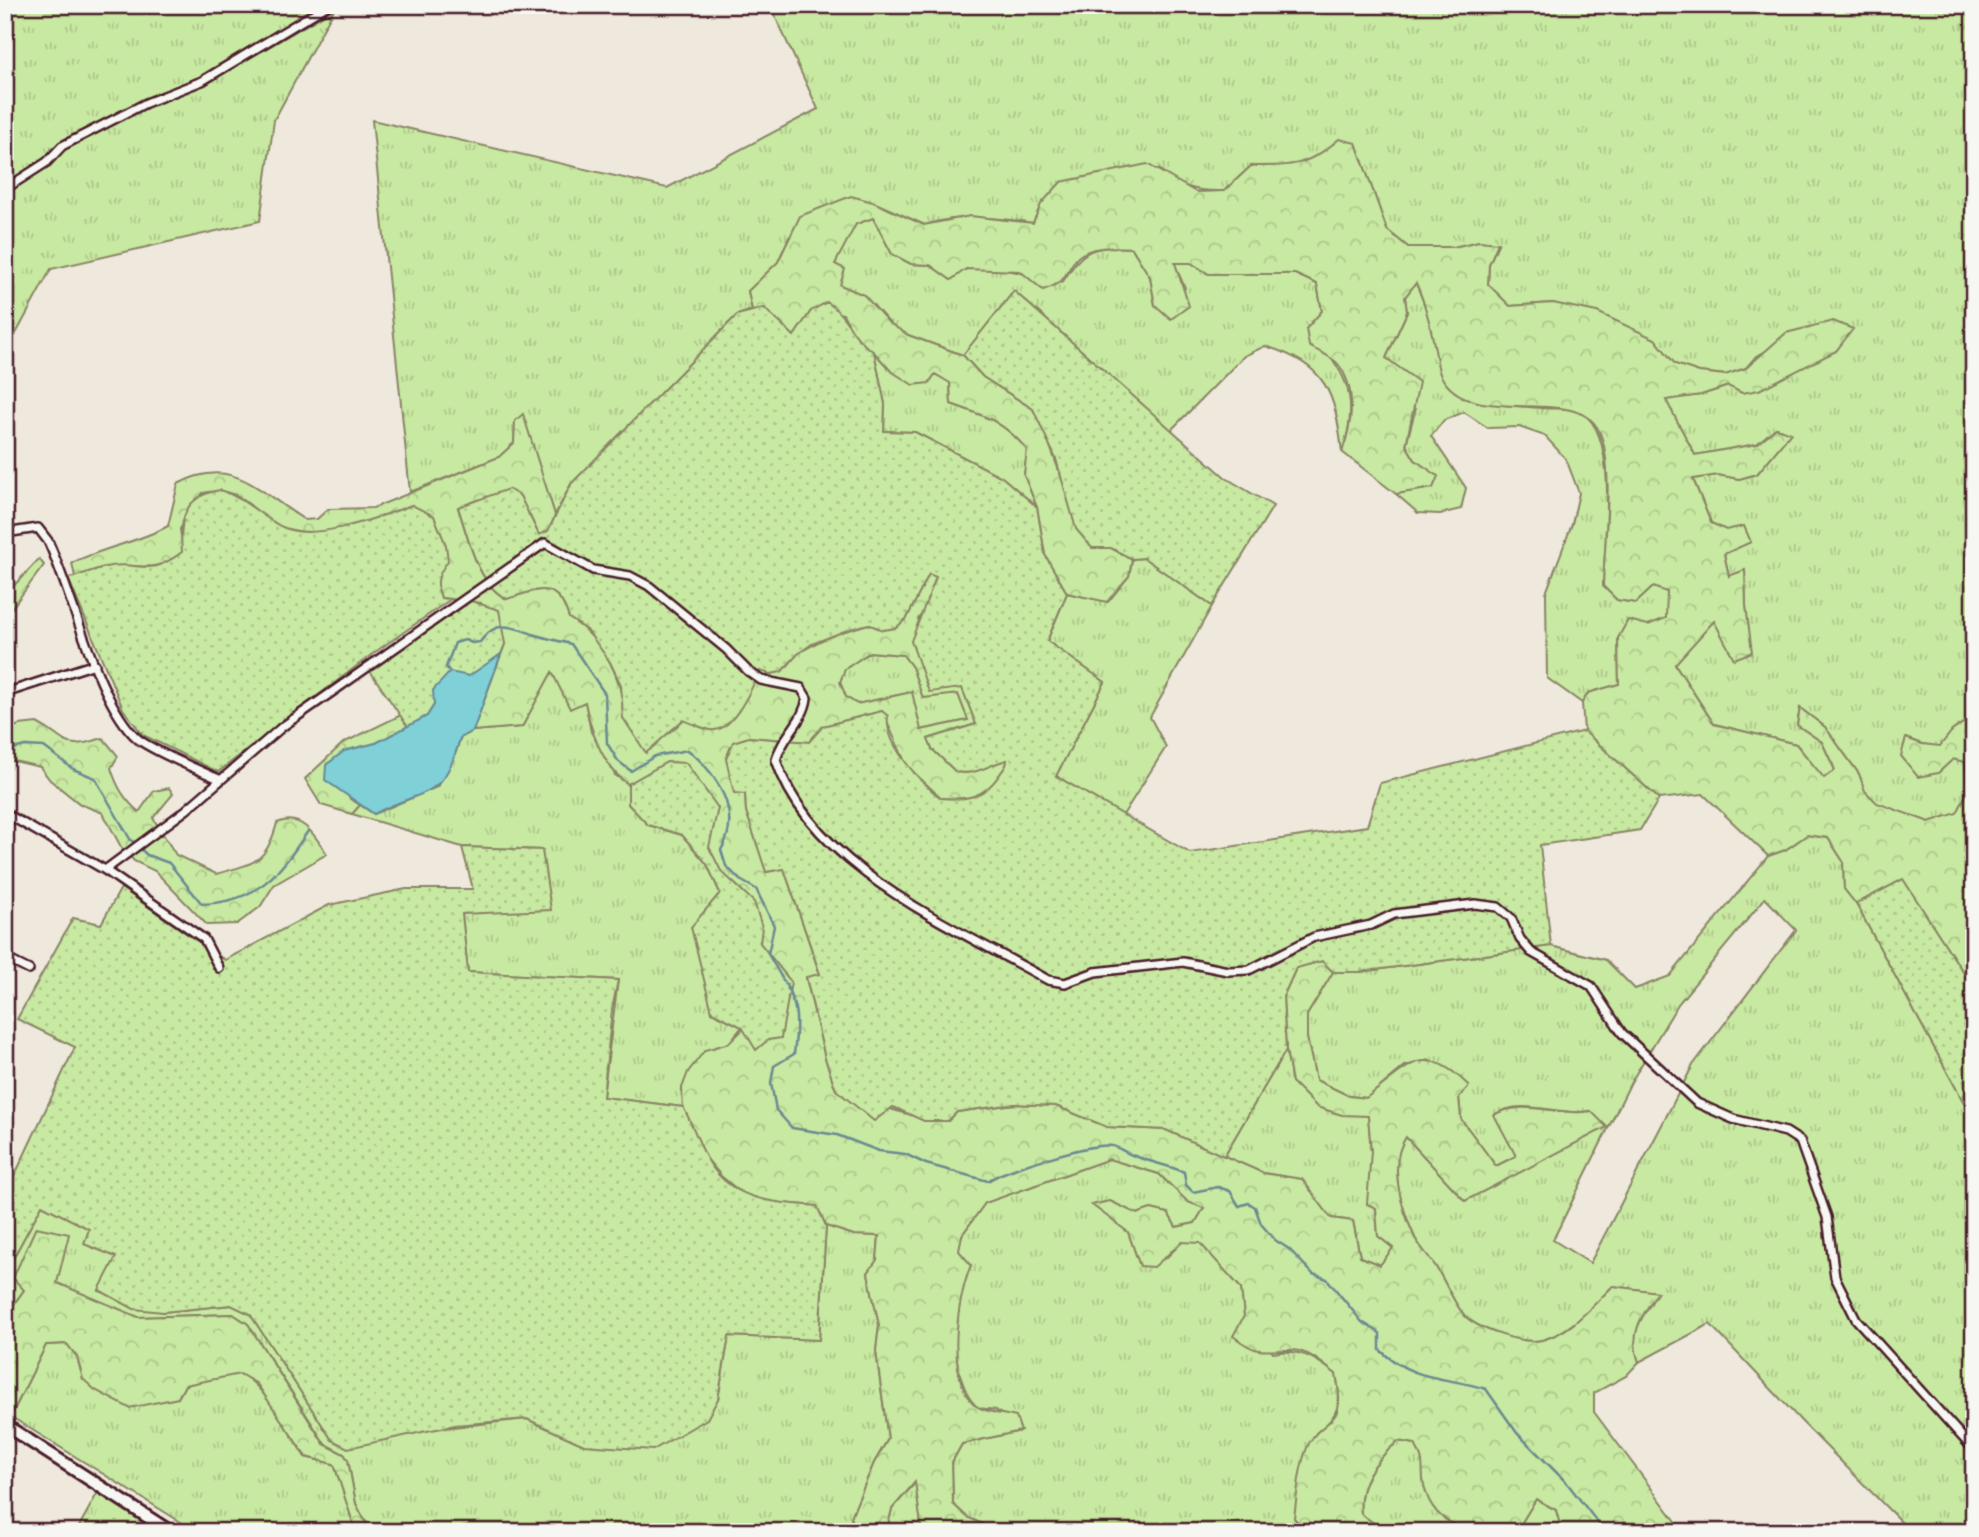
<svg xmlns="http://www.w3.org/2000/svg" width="1979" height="1537" viewBox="0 0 1979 1537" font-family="'Balsamiq Sans',sans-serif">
<defs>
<pattern id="grass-tufts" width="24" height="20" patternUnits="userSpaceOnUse" patternTransform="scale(1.75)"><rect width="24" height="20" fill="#c8e9a1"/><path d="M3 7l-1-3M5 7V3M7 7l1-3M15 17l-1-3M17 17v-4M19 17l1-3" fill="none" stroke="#adc78b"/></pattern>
<pattern id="forest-crowns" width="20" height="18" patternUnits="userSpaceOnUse" patternTransform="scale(1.75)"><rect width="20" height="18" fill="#c8e9a1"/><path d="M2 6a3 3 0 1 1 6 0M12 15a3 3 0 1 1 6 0" fill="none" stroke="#adc78b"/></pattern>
<pattern id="park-dots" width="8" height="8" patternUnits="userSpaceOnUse" patternTransform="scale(1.75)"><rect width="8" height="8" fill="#c8e9a1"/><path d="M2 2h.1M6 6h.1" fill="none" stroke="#adc78b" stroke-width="1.8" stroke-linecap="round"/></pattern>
</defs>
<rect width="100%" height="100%" fill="#eee9dc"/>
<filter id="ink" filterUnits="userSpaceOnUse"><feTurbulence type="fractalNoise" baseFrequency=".0143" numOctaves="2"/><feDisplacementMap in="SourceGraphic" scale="14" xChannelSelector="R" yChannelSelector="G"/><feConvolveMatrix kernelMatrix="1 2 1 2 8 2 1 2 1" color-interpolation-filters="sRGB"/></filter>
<g filter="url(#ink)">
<g fill="url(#grass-tufts)" stroke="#898466" stroke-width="2" fill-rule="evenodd">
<path d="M5,5H322L201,78L143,100L65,139L48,156L5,184Z"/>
<path d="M770,5H1974V715L1952,731L1940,747L1922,744L1938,773L1953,759L1965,762L1968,791L1957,814L1929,822L1877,804L1864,791L1859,774L1825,727L1800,708L1797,725L1822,742L1835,770L1824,779L1796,744L1714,724L1675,664L1714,620L1751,652L1746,606L1745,571L1729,576L1724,554L1750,542L1711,523L1693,479L1718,475L1739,479L1757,474L1790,433L1776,428L1757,444L1695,455L1665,399L1701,395L1729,386L1742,393L1836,351L1852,329L1832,321L1756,356L1746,368L1726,375L1699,372L1675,364L1655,339L1553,303L1510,306L1488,285L1489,264L1498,244L1479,241L1454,247H1408L1387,230L1356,143L1295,166H1251L1224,191C1197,192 1180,188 1159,169C1110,171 1055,171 1033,223C997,217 960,214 925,225L873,202L789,237L778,262L748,291L752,310L737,315L571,484L555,515L523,416L515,421L514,443L499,457L410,492L372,120L667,188L818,109Z"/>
<path d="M334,9L274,120L260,221L51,269L5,354V194L38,173L67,147L151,104L208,82Z"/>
<path d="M873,218L892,254L911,264L930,265L951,280C955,277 960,272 964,270C983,262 1042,277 1062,283C1083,249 1091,245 1132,248L1150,277L1155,305L1185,288L1174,263H1191L1209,274H1295L1317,284L1322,311L1306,329C1345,370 1362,395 1342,452C1335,392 1327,365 1265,346L1244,356L1171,430L1014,291L963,355L908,335L889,323L864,295L840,285L835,264L843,245L856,224Z"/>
<path d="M1416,283L1462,398C1489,405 1515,406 1542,408C1553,409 1565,408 1575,410C1622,422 1604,546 1603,586L1617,600L1636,603L1653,587L1667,592V618L1618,638L1619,684L1588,693L1582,703L1547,678L1546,593L1572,524L1579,493L1566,459L1545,436L1519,427L1488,428L1464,412L1444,420L1431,436L1466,488L1461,509L1440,514L1418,513L1396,494L1432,488L1406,445L1415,411L1399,368L1386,358L1407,312L1405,297Z"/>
<path d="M874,352L891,371L929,383L935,374L950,382L951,404C985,416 1004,421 1027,450L1024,475L1037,507L1002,477L915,432L884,431L885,404Z"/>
<path d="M1144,558L1212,606L1150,717L1166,747L1123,815L1056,776L1105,682L1047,641L1067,593L1108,602L1129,576L1132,559Z"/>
<path d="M870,652L903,655L912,667L923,698L958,694L968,720L921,730L903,694L857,704L846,697L840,682L845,669Z"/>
<path d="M552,671L585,701L591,732L615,775L628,784V804L649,825L682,835L707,864L720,893L712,1012L742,1027L729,1043L705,1051L682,1088L683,1107L603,1097L618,980L468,972L462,914L542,850L462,847L352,814L360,805L374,814L437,787L456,752L460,738L473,731L522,727Z"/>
<path d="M1807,835L1828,838L1843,861L1844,889L1856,904L1974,1121V1527L1911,1532L1803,1423L1710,1324L1639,1362C1627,1330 1643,1319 1657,1292L1613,1286C1591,1307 1572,1332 1542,1340C1523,1345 1476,1329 1464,1315C1453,1302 1446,1283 1437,1269C1431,1258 1420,1249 1415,1238C1402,1209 1387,1164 1406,1137L1465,1201L1591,1111C1559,1117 1525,1097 1495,1114L1516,1156L1496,1166L1461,1119L1459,1096L1429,1060L1405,1066L1367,1098L1349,1096L1316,1080L1307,1038V1015L1333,972H1360L1551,946L1606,960L1635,989L1670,976L1768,856L1785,850ZM1765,898L1796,930L1693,1065L1590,1263L1553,1240L1631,1082L1678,1004Z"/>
<path d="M1286,1050L1292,1082L1342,1115H1368L1378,1236L1393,1248L1380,1265L1360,1257L1353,1221L1331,1218L1302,1180L1263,1173L1224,1156Z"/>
<path d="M1109,1159L1159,1174L1188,1202L1204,1208L1195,1223L1176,1227L1168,1213L1151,1209L1137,1214L1110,1201L1093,1205L1128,1232L1140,1266L1166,1258L1182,1242H1200L1241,1288L1244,1316L1273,1353C1300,1348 1315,1358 1336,1374C1342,1402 1340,1416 1316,1433L1294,1518L1306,1532H999L967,1517L953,1504L952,1462L962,1444L1020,1431L996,1410L977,1408C946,1371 953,1307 971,1265L958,1251L962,1235L985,1203Z"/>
<path d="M42,1205L90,1229L84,1244L117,1257L99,1291L163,1312L232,1305L250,1314L332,1440L527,1419L584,1445L718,1399L729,1336L819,1340L826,1226L854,1235L879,1236L877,1260L868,1273L879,1325L876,1351L888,1439L874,1463L851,1517L854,1532H371L356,1504L348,1460L344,1454L325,1444L248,1324L233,1314L138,1317L57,1283L24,1290L5,1317V1273Z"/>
<path d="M67,1344L77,1357L83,1379L178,1398L185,1385C201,1381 221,1373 238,1374C259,1376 293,1439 305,1457L334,1464L356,1532H197L5,1413V1407L13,1412L46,1345Z"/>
<path d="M1398,1441L1415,1444L1425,1462L1423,1481L1475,1532H1386L1361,1514C1357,1483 1375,1461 1398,1441Z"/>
<path d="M916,1482L922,1532H886L892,1509Z"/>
<path d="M98,1492L158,1532H76Z"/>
<path d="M1536,1499L1556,1510L1562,1532H1516Z"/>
</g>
<g fill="url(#forest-crowns)" stroke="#898466" stroke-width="2" fill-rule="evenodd">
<path d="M1339,139L1356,143L1387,230L1408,247H1454L1479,241L1498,243L1489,264L1488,284L1510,306L1553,303L1597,312L1655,339L1675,364L1699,372L1725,375L1746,368L1786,333L1833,321L1853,329L1836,351L1759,390L1742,393L1728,386L1701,395L1666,400L1695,455L1757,444L1776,428L1791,433L1757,474L1739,479L1718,475L1693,479L1711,523L1726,530L1744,526L1751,542L1724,554L1729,576L1745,570L1746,606L1752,652L1734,659L1714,621L1675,664L1714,724L1796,744L1824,778L1835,770L1822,742L1797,725L1800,708L1825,727L1859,774L1865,791L1877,803L1929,822L1957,813L1968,791L1965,762L1953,759L1938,773L1918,777L1901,756L1906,738L1922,744L1940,746L1952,731L1974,715V982L1963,972L1903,880L1856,904L1844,889L1843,861L1828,838L1807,835L1785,850L1768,856L1703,794L1659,799L1584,731L1582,703L1588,693L1619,684L1618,638L1628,620L1648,625L1666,618L1667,592L1653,587L1636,603L1617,600L1603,586C1604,547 1615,464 1599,431C1577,382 1471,432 1441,376C1437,369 1437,358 1435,350C1431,327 1426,305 1416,283L1405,297L1407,312L1386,358L1419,382L1406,445L1415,460L1438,476L1433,488L1396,494L1342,452C1352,425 1358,388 1337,363C1331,356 1317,351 1309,346L1306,329L1322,311L1317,284L1295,274H1209L1191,263H1175L1189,306L1171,319L1155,305L1150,277L1132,248C1115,247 1092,245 1078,257C1061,274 1072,280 1043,290L1020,271L966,269L951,280L930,265L911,264L892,254L873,218L856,224L835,264L845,269L840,285L864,295L889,323L908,335L963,355L983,377L1033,409L1043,427L1066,490L1092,547L1111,548L1132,559L1129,576L1107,602L1067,593L1045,555L1037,507L1024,475L1027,450C1004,421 985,416 951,404L950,383L935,374L929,383L913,385L891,371L874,352L858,342L843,314L811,311L794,336L764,308L752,310L748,291L778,262L800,216L851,196L873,202L924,225L970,216L1033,223L1041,204L1061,182L1147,164L1196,192L1224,191L1251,166C1292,166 1307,167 1339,139Z"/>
<path d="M523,414L555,515L549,531L539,535L529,514L458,508C468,536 477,585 507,599C538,589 557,579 569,618C603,640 624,677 623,718L673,730L683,720L695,724L731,720L760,670L771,674L787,667L797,654L829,636L868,624L883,630L907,618L929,573L936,577L925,610L918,619L962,688L976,724L928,739L932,749L956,772C976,776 989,764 1008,759C1007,767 1004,768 1000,774C985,797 968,801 941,798L907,766L882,711L824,726L809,742L749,737L733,742L726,758L745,793L746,811L767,872L784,868L820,975L806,978L825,1058L836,1090C871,1101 912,1120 948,1121L957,1112L1014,1104L1056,1106L1107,1127L1166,1130L1263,1173L1302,1179L1331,1218L1353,1221L1360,1257L1380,1265L1393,1248L1378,1236L1376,1208L1367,1204L1371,1151L1368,1116L1342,1115L1317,1107L1292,1082L1286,1050L1283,997L1296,968L1322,961L1333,972L1307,1015V1038L1316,1080L1349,1096L1366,1098C1409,1067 1423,1039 1469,1086L1459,1097L1461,1119L1496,1166L1516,1156L1494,1115C1524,1098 1558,1117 1591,1111L1607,1127L1465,1201L1406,1137C1387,1164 1402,1210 1415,1238C1421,1249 1431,1258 1437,1269C1446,1283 1453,1302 1464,1315C1477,1329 1523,1345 1542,1340C1572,1332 1591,1307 1613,1286L1658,1292C1642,1315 1628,1334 1639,1362L1626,1376L1594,1393V1412L1684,1532H1562L1556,1510L1536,1499L1516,1532C1475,1532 1435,1532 1424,1486C1420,1466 1427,1467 1415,1444L1398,1441C1375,1461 1357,1483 1361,1514L1386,1532H1307L1294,1518C1297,1497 1298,1473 1305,1453C1319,1412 1349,1434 1336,1374C1324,1365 1308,1350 1292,1350C1261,1349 1261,1357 1233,1336L1244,1316L1241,1288L1200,1243L1182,1242L1154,1267L1140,1266L1128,1232L1092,1205L1110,1201L1137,1214L1151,1209L1168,1213L1176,1227L1195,1223L1204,1208L1188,1202L1159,1174L1109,1159L985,1203L962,1235L959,1251L971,1265C957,1299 945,1377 975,1405C982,1412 1005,1414 1016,1417L1021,1431L962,1444L952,1462L953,1504L967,1517L999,1532H922L915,1482L892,1509L886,1532H854L851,1517L874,1463L888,1439L876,1351L879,1325L868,1273L877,1260L879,1236L854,1235L826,1226L816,1206L769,1202L745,1196L721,1176L706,1158L683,1107L682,1088L688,1072L705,1050L729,1043L791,982L760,943C766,883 712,885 709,846C708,835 715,819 718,808L667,762L628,784C602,766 591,732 585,702L570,709L552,672L522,727L473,731L505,644L481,603L441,598L437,586L439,573L412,505C374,519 326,541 285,528C251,519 249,484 203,493L180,529L183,552C148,577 143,561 108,567C97,568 86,573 75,577L72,563C103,547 137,543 168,526L178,484C233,454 260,493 305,520L317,519L328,509L373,508L499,457L514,443L515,421ZM870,652L903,655L912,667L923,698L958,694L968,720L921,730L912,692L857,704L846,697L840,682L845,669Z"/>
<path d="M39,559L44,565L5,617V595Z"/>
<path d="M401,715L408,727L376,743L344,751L350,799L360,805L352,814L321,805L305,779L343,743Z"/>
<path d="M37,723C70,741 62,751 103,738L118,756L111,768C117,787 124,799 139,812L154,791L169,788L173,794L153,818L176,855L216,874C254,863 266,864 277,823C301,812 315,835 327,854L274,885L260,907L237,924L207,925L155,871L134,861L121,847L103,813L80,804L50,780L40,767L5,759V731L19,725Z"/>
<path d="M36,1227L69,1234L57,1283L138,1317L233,1314L248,1324L324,1444L344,1454L348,1460L356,1504L371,1532H356L334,1464L306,1457L257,1384L240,1374L185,1385L178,1398L129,1408L95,1390L83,1379L77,1357L67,1344L46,1345L13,1412L5,1407V1317L24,1290L13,1278Z"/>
</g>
<g fill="url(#park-dots)" stroke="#898466" stroke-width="2">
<path d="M1014,291L1226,478L1273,506L1212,606L1144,558L1132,559L1111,548H1092L1076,529L1056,459L1033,409L983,377L963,355Z"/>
<path d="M827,302C851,319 850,337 874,352L885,404L884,431L915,432L1002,477L1037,507L1045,555L1067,593L1047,641L1105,682L1056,776L1190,853L1367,826L1380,783L1584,731L1659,799L1640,830L1540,845L1551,946L1360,972H1333L1322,961L1296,968L1283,997L1286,1050L1224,1156L1166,1130L1107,1127L1056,1106L1014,1104L957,1112L948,1121H924L893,1107L874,1121L836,1090L825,1058L806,977L820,974L784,869L766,872L746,811L745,794L734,793L726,759L733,742L749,737L809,742L823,726L882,711L888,716C884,744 920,782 941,798C967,801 985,797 1000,774C1004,768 1007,767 1007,760C989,764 976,776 956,772L932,749L928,739L976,724L962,688L929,692L911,641L936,577L929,574L907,618L896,628L883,630L868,624L847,630L812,644L798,654L781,672L771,674L760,671C752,687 733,733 711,730C702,729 692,723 683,720L646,753L623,718L621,685L610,662L587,630L569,618C557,579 538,589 507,599C477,585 468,536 458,507L508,489L520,496L539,535L548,531L571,484L737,315L764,308L794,336L811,311Z"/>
<path d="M220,490C244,498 259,514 280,526C311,544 382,516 412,505L434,516L446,545L448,561C438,574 435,582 441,598L451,599L371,655L218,772L143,735L123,709L68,578C81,576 92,570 105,567C141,559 145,580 182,552C179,519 184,496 220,490Z"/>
<path d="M471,601L499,610L505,644L501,654L434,705L427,716L408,727L370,671Z"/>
<path d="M667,762L686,763L718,808L709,847L721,871L754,902L762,927L760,943L791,982L781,1038L768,1040L756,1050L742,1027L712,1012L691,927L720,893L707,864L682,835L648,825L628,804V784Z"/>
<path d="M462,847L542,850L551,910L462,914L468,972L618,980L612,1010L603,1097L683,1107C692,1123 698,1141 706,1157C730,1202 773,1202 817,1206L826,1226L819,1340L729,1336L718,1399L707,1419L653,1450L584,1445L527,1419L455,1425L348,1448L332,1440L250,1314L231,1305L163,1312L134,1309L99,1290L116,1257L84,1244L89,1229L42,1205L5,1273V1196L75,1047L17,1019L73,918L101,924L121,888L225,960L329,905L406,889H473Z"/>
<path d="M1903,879L1963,972L1974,982V1121L1856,904Z"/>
</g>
<path fill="#7fd0d7" stroke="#6a8992" stroke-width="2" d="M501,654L473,731L460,738C443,803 424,787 374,814L325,780L326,765L344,751L376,743L427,716L434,705L433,690L450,672L469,676Z"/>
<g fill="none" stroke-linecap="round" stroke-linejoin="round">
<g stroke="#6a8992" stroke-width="2.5">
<path d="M450,672L446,667L455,643L465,640L472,643L480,642C496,619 511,626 533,634C545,638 558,641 571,644L605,694L607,743L618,761L631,771L655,756L688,750C717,773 743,814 721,850L726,866L740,880L756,889L774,926L768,954C793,998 801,1002 794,1054L774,1066L771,1083L776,1110L792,1128L837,1135L879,1151L905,1154L926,1164L988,1181C1002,1170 1094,1142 1112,1146C1119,1147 1125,1153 1132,1155C1149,1162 1167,1165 1184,1172L1186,1185L1193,1192L1218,1187L1230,1191L1239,1206L1249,1203L1255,1207L1261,1224L1275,1240L1289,1249L1313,1274L1327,1279L1362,1322L1380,1333V1350C1414,1382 1445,1376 1486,1389L1517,1433L1567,1483L1605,1532"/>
<path d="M5,751L25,746L44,747L73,769L95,778L130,839L147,855L169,863L202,904C258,902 279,874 308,831"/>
</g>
<g stroke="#4a1f2b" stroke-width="12">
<g id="street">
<path d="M5,189L47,162L62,146L146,103L202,81L328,5"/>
<path d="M5,533L38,528L48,541C72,592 98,705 138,739C153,751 201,771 219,779"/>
<path d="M5,693L95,664"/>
<path d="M5,813L105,870"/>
<path d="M5,958L29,970"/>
<path d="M219,968L204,939L105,870L186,810L282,727L545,543L593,570L630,576L649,586L726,649L748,671L761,680L801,688L807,698C804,722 782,736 776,760C812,869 955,927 1048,980L1065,983L1095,972L1183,962L1228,971L1249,970L1314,937L1371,925L1394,914L1475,904L1498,907L1511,918L1520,939L1531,952L1591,986L1622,1033L1697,1103L1733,1119L1786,1132L1800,1141L1827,1217L1835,1277L1856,1319L1974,1450"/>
</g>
</g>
<g stroke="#4a1f2b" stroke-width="16">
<path id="secondary" d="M5,1425L171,1532"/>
</g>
<use href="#street" stroke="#f6f6f2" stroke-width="7"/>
<use href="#secondary" stroke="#f6f6f2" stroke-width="10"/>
</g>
</g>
<rect width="1979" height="1537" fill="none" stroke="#f6f6f2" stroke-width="28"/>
<rect x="14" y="14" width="1951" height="1509" fill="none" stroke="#4a1f2b" stroke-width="2.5" filter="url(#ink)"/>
</svg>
